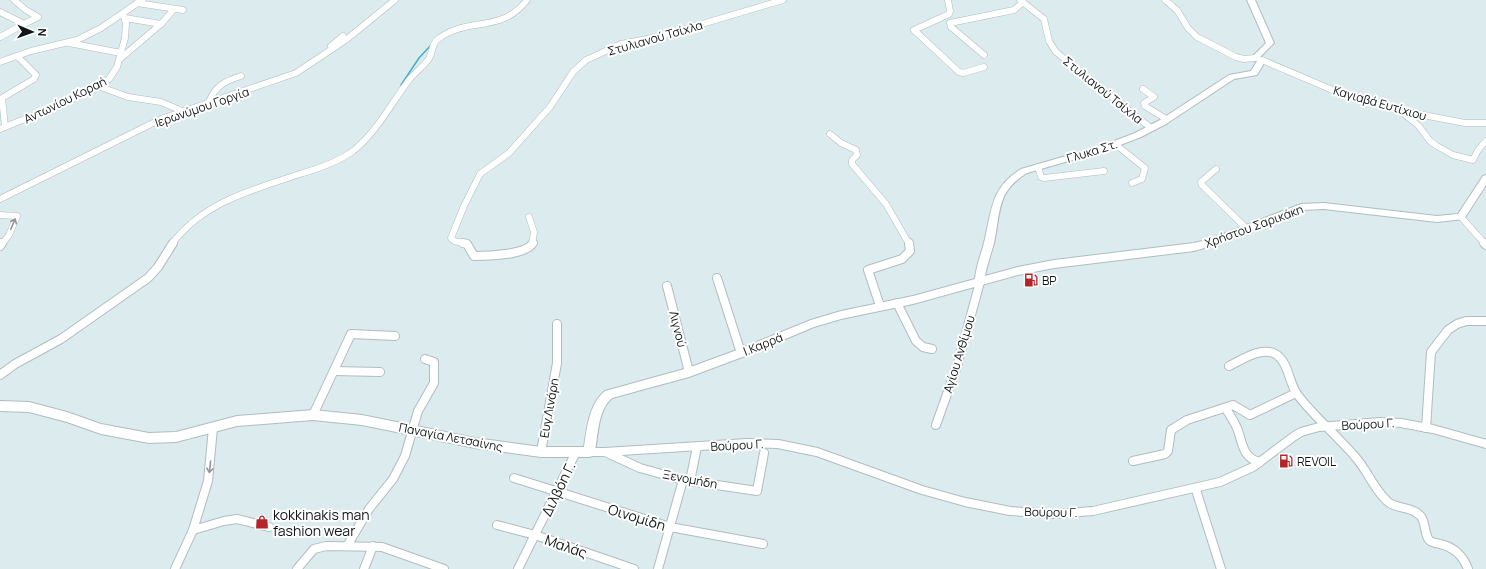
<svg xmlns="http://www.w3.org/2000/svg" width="1486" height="569" viewBox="0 0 1486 569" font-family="Manrope,sans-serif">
<rect width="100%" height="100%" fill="#dcebee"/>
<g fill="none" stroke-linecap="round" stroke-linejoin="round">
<path stroke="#45afc2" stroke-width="1.5" d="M401,85L419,58L432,44"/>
<g stroke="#afbdc0" stroke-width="7">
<g id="street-far1">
<path d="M948,0L950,11L949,14L914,30L959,72L963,73L984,67"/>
<path d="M1020,0L1044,19L1049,41L1056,52L1151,128"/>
<path d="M1165,0L1177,10L1188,28L1197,37L1236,57L1244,59L1255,58"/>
<path d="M137,3L183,10"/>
<path d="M0,12L24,24L38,17L26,10L14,0"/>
<path d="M125,18L161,24"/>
<path d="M0,37L24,24"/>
<path d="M69,43L121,53"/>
<path d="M331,46L343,36"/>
<path d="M984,55L951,27L950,23L1014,10L1023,2"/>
<path d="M121,58L161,24L174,9"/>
<path d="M1262,60L1342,94L1397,110L1465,123H1486"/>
<path d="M0,62L31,51L77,40L101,28L142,0"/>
<path d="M98,86L128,97L161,102L182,111"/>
<path d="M1143,89L1154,97L1144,103L1145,106L1166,119"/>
<path d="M209,102C215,86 225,81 241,76"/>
<path d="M1400,111L1418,125L1430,141L1437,146L1453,155L1473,160L1478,150L1486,141"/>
<path d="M5,127L2,98L34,79L36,75L17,56"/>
<path d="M0,129L57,106L96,88L109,79L117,67L125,38L126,23L123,14"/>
<path d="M830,134L841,143L856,150L857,155L852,160V164L886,204L909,244"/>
<path d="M1115,144L1145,168L1142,179L1132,183"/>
<path d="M1038,167L1041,177L1044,178L1104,171"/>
<path d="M1216,169L1201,182L1202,185L1246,228"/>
<path d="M0,199L161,119L296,73L347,39L395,0"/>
<path d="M0,215L17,216L9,235L2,244"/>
<path d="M529,217L534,232L532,244"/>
<path d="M1461,217L1485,244"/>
<path d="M172,244C204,201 255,189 303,173C320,168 338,162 353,151C376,133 391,104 409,80C415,73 422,67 428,60C433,54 431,44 438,39C468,16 501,34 527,0"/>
<path d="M467,244L454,241L451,238L464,206L480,174L509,153L550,107L573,72L586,60L621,44L658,37L783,0"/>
</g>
</g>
<g stroke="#afbdc0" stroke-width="10">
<g id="street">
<path d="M463,243L467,244L474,256C487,256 526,255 533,243"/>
<path d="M1484,243L1486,245"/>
<path d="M0,246L2,243"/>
<path d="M717,278L741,353"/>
<path d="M667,286L689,372"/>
<path d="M897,303L916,341L923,347L932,349"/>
<path d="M880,306L868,270L902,259L910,251L909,243"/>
<path d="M1229,366C1242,360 1263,345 1277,355C1289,364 1289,383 1297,394C1315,418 1338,436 1357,459C1368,472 1374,489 1387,501C1395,509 1408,506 1417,513C1427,519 1423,532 1429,540C1432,543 1436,543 1440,544C1454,547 1463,556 1468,569"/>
<path d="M334,371L380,372"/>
<path d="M0,375L15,364L61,339L148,278L158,267L173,243"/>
<path d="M1226,409C1230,415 1234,421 1237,428C1243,443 1242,458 1260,462"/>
<path d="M313,415L351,334L395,336"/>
<path d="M936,425L957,366L980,282"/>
<path d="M1426,428L1431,352L1448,330L1457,324L1466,321H1486"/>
<path d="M541,452L557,363V324"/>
<path d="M589,452H605L640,468L683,480L757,491L764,453"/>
<path d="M605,452L747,443L778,444L817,452L922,490L965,502L1010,511L1054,514L1093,511L1220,482L1253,467L1293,437L1301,432L1319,427L1380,422L1401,423L1433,429L1486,444"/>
<path d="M1133,461L1165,454L1168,451L1171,430L1187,420L1233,405L1250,415L1296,393"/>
<path d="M514,478L670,527L763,544"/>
<path d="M690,481L697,447"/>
<path d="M1196,490L1221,569"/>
<path d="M497,525L535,535L634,569"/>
<path d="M193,530L224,521L237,519L269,527"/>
<path d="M347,546L369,509L393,479L405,456L418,411L434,383V362L425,359"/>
<path d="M175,569L193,530L208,481L213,428"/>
<path d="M297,569L314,549L326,546L382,547L444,569"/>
<path d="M364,569L373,546"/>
<path d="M518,569L576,452"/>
<path d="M658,569L683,480"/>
</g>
</g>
<g stroke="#afbdc0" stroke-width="2">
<path id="secondary" d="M1247,0H1255L1274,43L1260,57L1266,60L1257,75L1234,79L1166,124L1141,137L1110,149L1027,173C996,192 1001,211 994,243C991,254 987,265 985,276L1018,267L1054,260L1194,243L1210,239L1301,204L1324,203L1437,216L1458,214L1483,176L1486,175V185L1464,219L1437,222L1324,209L1302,210L1215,245L1194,251L1054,268L1018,275L913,304L841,319L814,327L745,356L689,377L612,398C598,410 598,434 595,452L593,456L589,457H541L475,448L362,425L313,420L237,426L176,442L149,443L101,434L67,422L29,412L0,411V401L29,402L67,412L101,424L149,433L176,432L237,416L313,410L362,415L475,438L541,447H584C587,428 589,404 605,391L688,368L737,350L811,320L841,311L913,296L975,279C976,266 981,255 984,243C992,211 990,188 1021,169L1104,145L1135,133L1160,120L1229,75L1251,71L1257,61L1251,58L1266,43Z"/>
</g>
<use href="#street-far1" stroke="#fff" stroke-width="6"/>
<use href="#street" stroke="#fff" stroke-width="8"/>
<use href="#secondary" fill="#fff" fill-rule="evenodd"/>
</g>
<defs><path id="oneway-shaft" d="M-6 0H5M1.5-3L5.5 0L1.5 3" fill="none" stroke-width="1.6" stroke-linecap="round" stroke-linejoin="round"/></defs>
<g stroke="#939697">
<use href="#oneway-shaft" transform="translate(13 224) rotate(-67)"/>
<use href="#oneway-shaft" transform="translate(210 467) rotate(96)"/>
</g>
<defs>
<g id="fuel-bare" transform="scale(1.08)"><path d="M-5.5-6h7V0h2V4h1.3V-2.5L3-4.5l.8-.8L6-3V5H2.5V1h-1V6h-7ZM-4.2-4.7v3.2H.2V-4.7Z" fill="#b52429" stroke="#fff" stroke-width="2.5" paint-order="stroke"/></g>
<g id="shop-bare" transform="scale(1.08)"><path d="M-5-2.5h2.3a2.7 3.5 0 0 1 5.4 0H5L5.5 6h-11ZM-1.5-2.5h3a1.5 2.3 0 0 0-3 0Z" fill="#b52429" stroke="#fff" stroke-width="2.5" paint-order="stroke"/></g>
</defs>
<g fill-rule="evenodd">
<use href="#fuel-bare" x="1031" y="280"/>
<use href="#fuel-bare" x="1286" y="461"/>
<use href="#shop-bare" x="262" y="522"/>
</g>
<g text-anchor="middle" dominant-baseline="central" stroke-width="4" stroke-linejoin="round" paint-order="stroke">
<g font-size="12" fill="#101617" stroke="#fff">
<text transform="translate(655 38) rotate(-16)">Στυλιανού Τσίχλα</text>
<text transform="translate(1103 90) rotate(39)">Στυλιανού Τσίχλα</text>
<text transform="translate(65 100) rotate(-26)">Αντωνίου Κοραή</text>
<text transform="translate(1380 103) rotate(16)">Καγιαβά Ευτίχιου</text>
<text transform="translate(202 107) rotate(-19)">Ιερωνύμου Γοργία</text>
<text transform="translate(1092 151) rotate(-17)">Γλυκα Στ.</text>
<text transform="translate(1254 226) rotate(-20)">Χρήστου Σαρικάκη</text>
<text transform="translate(678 329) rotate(76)">Λιγνού</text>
<text transform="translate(763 344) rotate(-22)">Ι.Καρρά</text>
<text transform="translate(959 354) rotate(-73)">Αγίου Ανθίμου</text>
<text transform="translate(549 408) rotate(-80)">Ευγ.Λινάρη</text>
<text transform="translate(1368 424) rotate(-3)">Βούρου Γ.</text>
<text transform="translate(451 437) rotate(11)">Παναγία Λετσαίνης</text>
<text transform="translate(737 445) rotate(-3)">Βούρου Γ.</text>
<text transform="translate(690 479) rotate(11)">Ξενομήδη</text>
<text transform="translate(1051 512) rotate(1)">Βούρου Γ.</text>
</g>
<g font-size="12" fill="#101617" stroke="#fff" text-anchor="start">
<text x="1042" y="280">BP</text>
<text x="1297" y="461">REVOIL</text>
</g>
<g font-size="14" fill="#101617" stroke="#fff">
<text transform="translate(558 489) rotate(-64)">Διλβόη Γ.</text>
<text transform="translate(637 517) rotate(17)">Οινομίδη</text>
<text transform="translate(566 546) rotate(19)">Μαλάς</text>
</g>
<g font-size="14" fill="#101617" stroke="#fff" text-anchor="start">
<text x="273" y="514">kokkinakis man<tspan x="273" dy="16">fashion wear</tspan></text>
</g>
</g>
<g transform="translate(32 32) rotate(92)" stroke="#ffffff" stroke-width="3" paint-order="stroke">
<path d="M0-3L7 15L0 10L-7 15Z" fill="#101617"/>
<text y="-6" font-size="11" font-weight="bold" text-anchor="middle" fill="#101617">N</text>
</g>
</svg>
